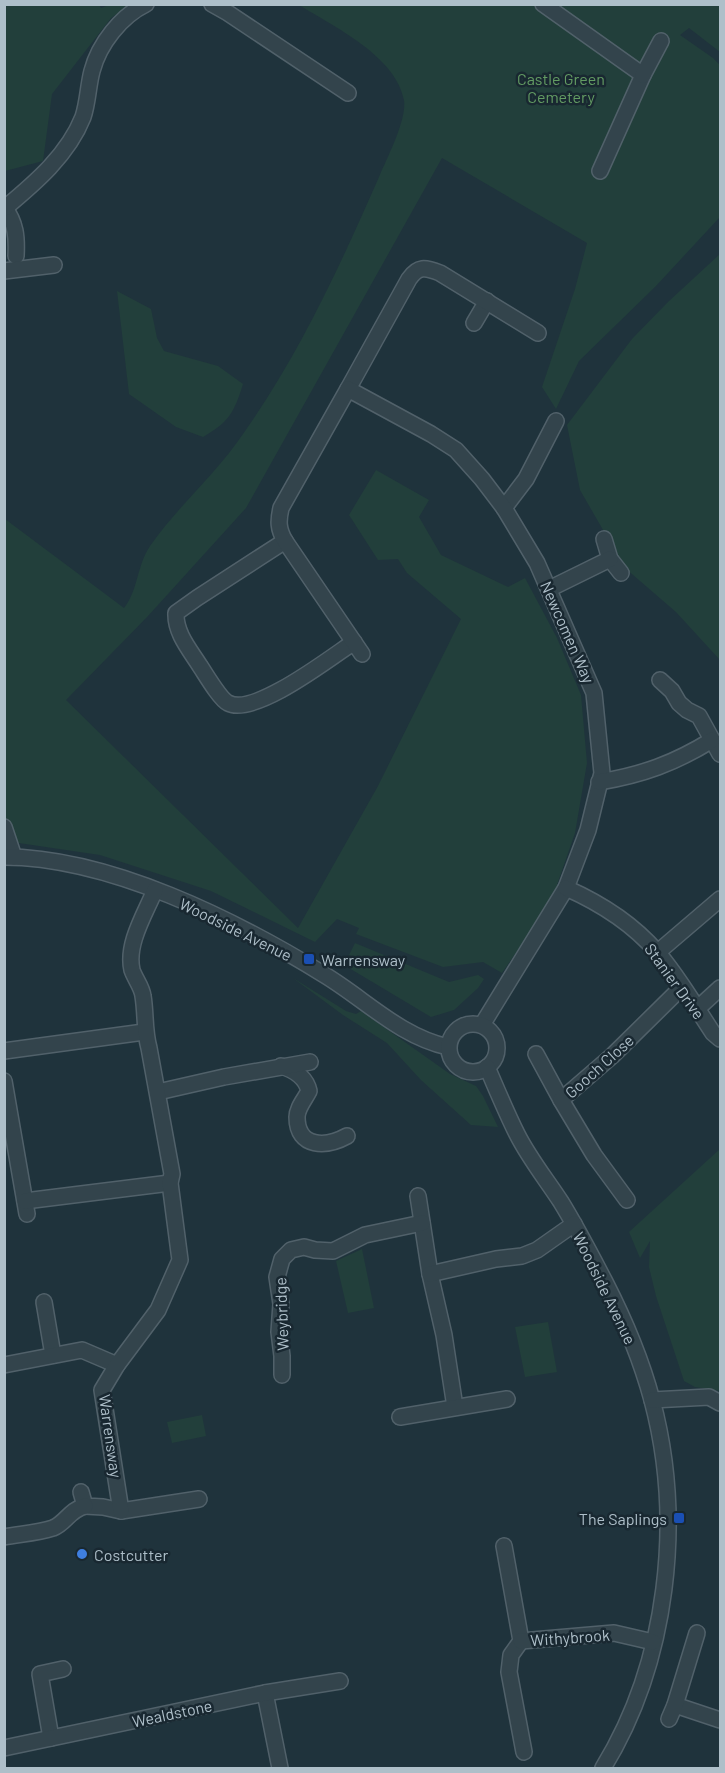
<svg xmlns="http://www.w3.org/2000/svg" width="725" height="1773" viewBox="0 0 725 1773" font-family="Barlow,sans-serif">
<rect width="100%" height="100%" fill="#1f333c"/>
<g fill="#223f3b">
<path d="M99,5L101,8L109,5H129L111,18L52,94L43,161L5,171V5Z"/>
<path d="M299,5H720V52L689,28L680,35L713,58L720,65V217L656,286L579,361L556,409L542,387L575,289L587,243L442,158L246,508L148,616L66,700L298,928L378,786L461,619L407,573L398,559L378,560L349,515L376,470L429,500L419,517L441,555L508,587L525,578L557,638L581,695L587,763L575,833L557,885V893L502,973L483,962L443,967L356,934L359,928L337,919L315,942L211,891L100,855L5,841V519L124,608C138,591 137,565 150,546C178,506 216,474 243,434C299,355 340,266 379,177C387,158 407,120 404,100C396,56 333,26 299,5Z"/>
<path d="M720,254V660L676,612L625,568L580,490L567,425L632,339L668,302Z"/>
<path d="M117,291L151,309L157,338L164,351L218,366L243,384C234,413 229,422 203,437L176,427L129,394Z"/>
<path d="M355,943L449,982L478,975L484,979L478,988L454,1010L431,1017L344,965Z"/>
<path d="M293,978L346,1011L356,1014L361,1011L450,1074L476,1086L483,1096L498,1127L471,1125L421,1080L387,1043L343,1015Z"/>
<path d="M720,1149V1188L719,1192L720,1193V1391L695,1387L684,1381L656,1296L649,1267L650,1241L640,1258L629,1232Z"/>
<path d="M362,1249L374,1308L348,1313L336,1261Z"/>
<path d="M548,1322L557,1372L525,1377L515,1327Z"/>
<path d="M202,1415L206,1436L172,1443L167,1422Z"/>
</g>
<g fill="none" stroke-linecap="round" stroke-linejoin="round">
<g stroke="#51616a" stroke-width="18">
<g id="minor">
<path d="M212,4L228,13L348,93"/>
<path d="M543,4L643,75L600,171"/>
<path d="M643,75L661,41"/>
<path d="M4,207C16,223 17,237 16,256"/>
<path d="M5,208C35,183 68,155 83,117C88,102 88,86 92,71C99,44 121,16 146,4"/>
<path d="M4,271L54,265"/>
<path d="M474,323L487,301"/>
<path d="M348,389L409,279C418,266 425,267 440,273L538,333"/>
<path d="M504,508L526,479L556,421"/>
<path d="M604,539L610,559L621,573"/>
<path d="M285,541L197,598L176,613C175,633 190,650 200,666C206,675 220,699 228,703C254,717 330,658 354,642"/>
<path d="M549,589L610,559"/>
<path d="M362,654L285,541C278,529 278,521 281,508L348,389L431,434L456,450L482,479L504,508L537,563L594,693L602,773L588,830L566,888L482,1025"/>
<path d="M660,680L672,691L679,703L687,710L699,716L720,754"/>
<path d="M599,782C642,775 675,763 712,740"/>
<path d="M4,827L14,857"/>
<path d="M4,857C109,857 235,920 323,974C365,999 399,1036 448,1047"/>
<path d="M566,888C600,903 632,923 657,952C678,976 695,1006 713,1033L720,1039"/>
<path d="M658,952L720,899"/>
<path d="M697,1009L720,988"/>
<circle cx="473" cy="1048" r="24"/>
<path d="M4,1051L144,1032"/>
<path d="M536,1054L561,1100"/>
<path d="M281,1066C294,1070 306,1077 309,1091C305,1099 297,1108 297,1117C297,1149 327,1147 347,1136"/>
<path d="M487,1067C497,1090 506,1112 517,1134C529,1158 546,1179 561,1202C577,1228 591,1255 605,1282C624,1319 641,1359 652,1400C684,1520 668,1662 603,1768"/>
<path d="M4,1081L27,1214"/>
<path d="M158,1092L224,1077L310,1062"/>
<path d="M418,1196L430,1274L444,1335L455,1407"/>
<path d="M627,1200L594,1155L561,1100L612,1056L682,987"/>
<path d="M25,1201L170,1183"/>
<path d="M430,1274L496,1259L522,1256L537,1250L574,1224"/>
<path d="M44,1302L53,1355"/>
<path d="M4,1365L82,1350L117,1365"/>
<path d="M282,1375V1356L279,1332L281,1304L277,1277L282,1259L291,1250L304,1247L315,1250L333,1251L365,1235L422,1223"/>
<path d="M652,1400L709,1397L720,1403"/>
<path d="M400,1417L507,1399"/>
<path d="M81,1492L85,1506L103,1507L121,1511L199,1499"/>
<path d="M121,1511L102,1390L117,1365L158,1310L180,1260L170,1183L172,1174L149,1048C144,1030 146,1014 143,996C142,987 135,979 132,970C126,944 145,914 155,890"/>
<path d="M4,1537C20,1534 38,1533 53,1528C66,1523 69,1510 85,1506"/>
<path d="M504,1546L521,1641L511,1655L509,1672L524,1752"/>
<path d="M521,1641L614,1633L653,1642"/>
<path d="M265,1693L280,1768"/>
<path d="M675,1705L720,1720"/>
<path d="M669,1719L675,1705L697,1633"/>
<path d="M51,1738L40,1674L63,1669"/>
<path d="M4,1748L265,1693L340,1681"/>
</g>
</g>
<use href="#minor" stroke="#33444c" stroke-width="15"/>
</g>
<g fill="#1a4fb4" stroke="#192831" stroke-width="2">
<rect x="303" y="953" width="12" height="12" rx="3"/>
<rect x="673" y="1512" width="12" height="12" rx="3"/>
</g>
<circle fill="#3f7fe0" stroke="#192831" stroke-width="2" cx="82" cy="1554" r="6"/>
<g text-anchor="middle" dominant-baseline="central" stroke-width="5" stroke-linejoin="round" paint-order="stroke">
<g font-size="16" fill="#639c63" stroke="#192831">
<text x="561" y="78">Castle Green<tspan x="561" dy="18">Cemetery</tspan></text>
</g>
<g font-size="16" fill="#aebfc9" stroke="#192831">
<text transform="translate(568 632) rotate(66)">Newcomen Way</text>
<text transform="translate(236 929) rotate(26)">Woodside Avenue</text>
<text transform="translate(675 981) rotate(54)">Stanier Drive</text>
<text transform="translate(599 1066) rotate(-42)">Gooch Close</text>
<text transform="translate(605 1288) rotate(64)">Woodside Avenue</text>
<text transform="translate(281 1314) rotate(-92)">Weybridge</text>
<text transform="translate(111 1436) rotate(82)">Warrensway</text>
<text transform="translate(570 1637) rotate(-4)">Withybrook</text>
<text transform="translate(172 1713) rotate(-12)">Wealdstone</text>
</g>
<g font-size="16" fill="#aebfc9" stroke="#192831" text-anchor="start">
<text x="321" y="959">Warrensway</text>
<text x="667" y="1518" text-anchor="end">The Saplings</text>
<text x="94" y="1554">Costcutter</text>
</g>
</g>
<rect width="725" height="1773" fill="none" stroke="#aebfc9" stroke-width="12"/>
</svg>
